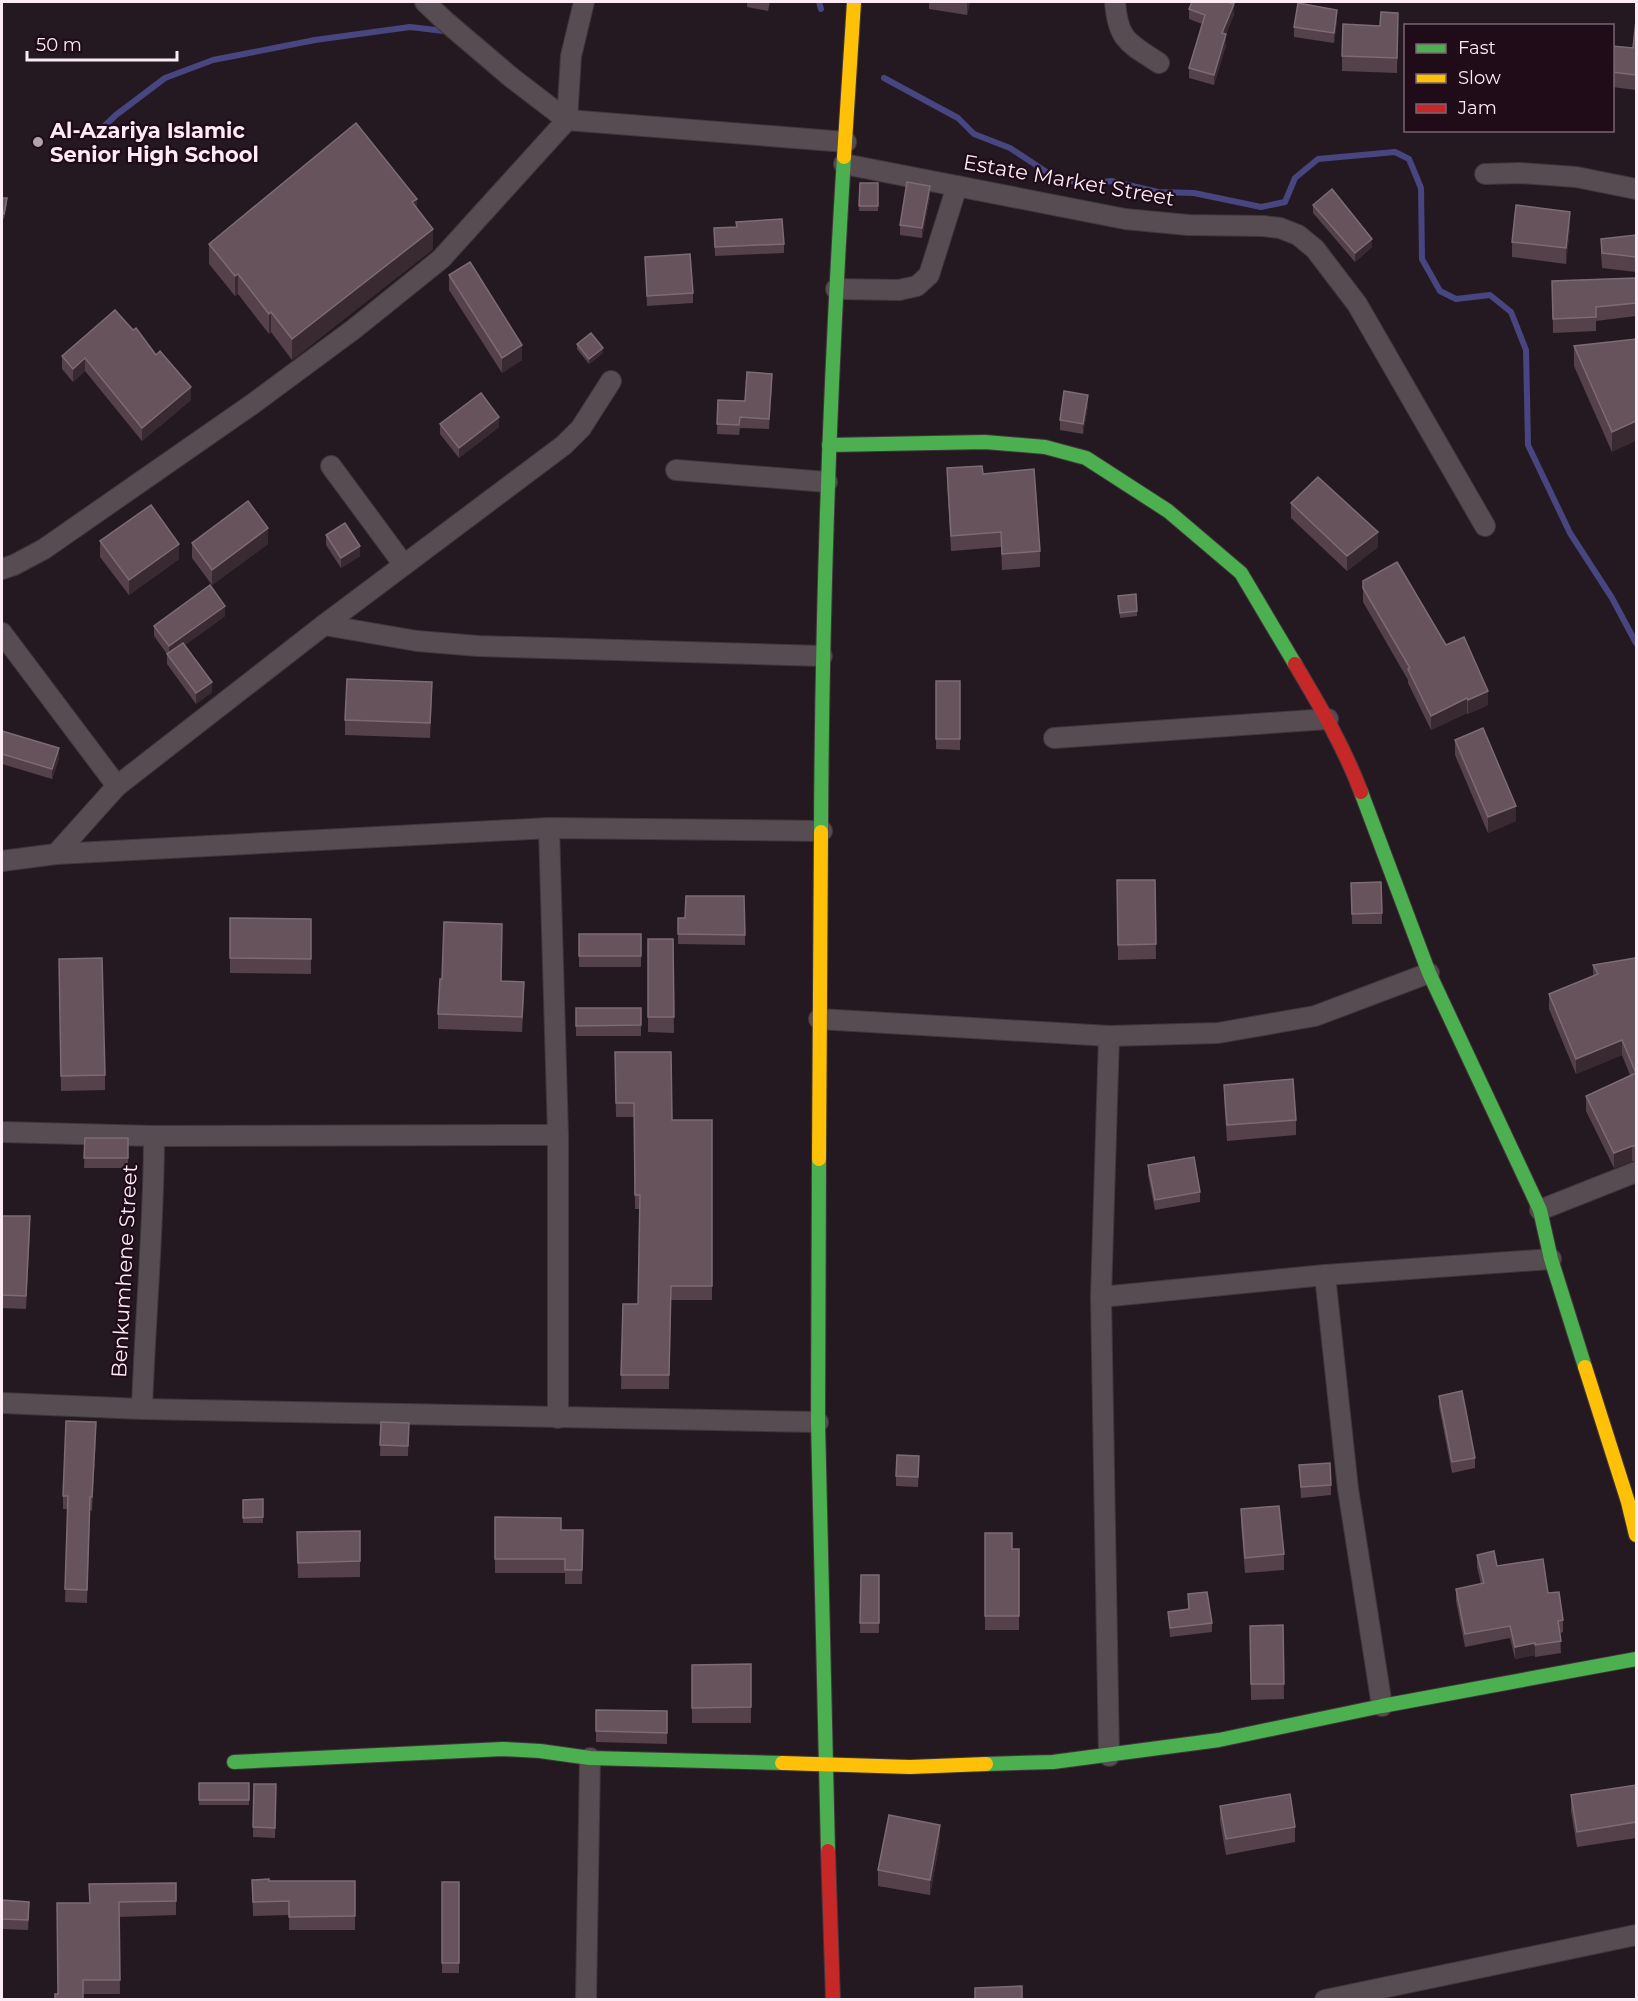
<svg xmlns="http://www.w3.org/2000/svg" width="1638" height="2001" viewBox="0 0 1638 2001" font-family="Montserrat,sans-serif">
<rect width="100%" height="100%" fill="#251921"/>
<g fill="none" stroke-linecap="round" stroke-linejoin="round">
<g stroke="#474681" stroke-width="6">
<path d="M819,2L821,9"/>
<path d="M884,78L958,118L974,134L1010,148L1051,175L1084,185L1111,181L1158,192L1194,193L1261,207L1285,202L1295,178L1318,159L1395,152L1409,159L1421,188L1422,259L1440,291L1456,299L1490,295L1511,312L1526,350L1528,445L1570,533L1612,598L1636,643"/>
<path d="M97,133L116,115L165,78L213,60L315,40L410,27L444,31"/>
</g>
<g stroke="#40373c" stroke-width="22">
<g id="street">
<path d="M425,2L445,21L512,78L567,120L846,142"/>
<path d="M1115,2C1118,41 1129,43 1159,63"/>
<path d="M844,164L1125,219L1188,225L1263,226L1280,228L1298,235L1315,249L1357,304L1485,526"/>
<path d="M1485,174L1520,173L1576,177L1636,189"/>
<path d="M836,289L899,290L917,286L929,275L957,186"/>
<path d="M331,466L404,565"/>
<path d="M676,470L827,482"/>
<path d="M2,569L14,565L44,549L254,403L354,329L441,259L567,120L571,56L584,2"/>
<path d="M324,625L417,641L478,646L822,656"/>
<path d="M2,633L117,786"/>
<path d="M1054,738L1328,719"/>
<path d="M549,828L558,1135V1418"/>
<path d="M56,854L117,786L324,625L564,445L581,428L611,381"/>
<path d="M2,861L56,854L549,828L822,831"/>
<path d="M819,1019L1109,1036L1218,1033L1315,1016L1429,973"/>
<path d="M1109,1036L1101,1297L1109,1756"/>
<path d="M2,1132L154,1136L558,1135"/>
<path d="M1540,1210L1636,1172"/>
<path d="M1325,1275L1348,1489L1382,1706"/>
<path d="M1101,1297L1325,1275L1551,1259"/>
<path d="M2,1403L142,1409L818,1422"/>
<path d="M142,1409C145,1318 154,1227 154,1136"/>
<path d="M586,2000L590,1758"/>
<path d="M1325,2000L1636,1935"/>
</g>
</g>
<g stroke="#40373c" stroke-width="16">
<g id="fast">
<path d="M829,445L985,442L1045,447L1086,458L1168,511L1241,573L1295,664"/>
<path d="M1361,792L1429,973L1540,1210L1551,1259L1585,1367"/>
<path d="M821,832C822,606 830,382 844,157"/>
<path d="M819,1159L818,1422L828,1851"/>
<path d="M234,1762L503,1749L540,1751L590,1758L782,1763"/>
<path d="M986,1764L1053,1762L1219,1740L1382,1706L1636,1659"/>
</g>
</g>
<g stroke="#40373c" stroke-width="16">
<g id="slow">
<path d="M844,157L854,2"/>
<path d="M819,1159L821,832"/>
<path d="M1585,1367L1628,1502L1636,1535"/>
<path d="M782,1763L910,1767L986,1764"/>
</g>
</g>
<g stroke="#40373c" stroke-width="16">
<g id="jam">
<path d="M1295,664C1320,706 1344,747 1361,792"/>
<path d="M828,1851L833,2000"/>
</g>
</g>
<use href="#street" stroke="#564c52" stroke-width="20"/>
<use href="#fast" stroke="#4caf50" stroke-width="14"/>
<use href="#slow" stroke="#ffc107" stroke-width="14"/>
<use href="#jam" stroke="#c62828" stroke-width="14"/>
</g>
<g fill="#544149">
<path d="M747,2H770L768,11L747,7Z"/>
<path d="M929,2H970L967,15L929,9Z"/>
<path d="M1189,9L1234,14L1226,34V45L1214,85L1189,78V68L1202,24L1189,19Z"/>
<path d="M1337,20L1334,43L1294,37V27Z"/>
<path d="M1636,20V90L1612,87V46L1633,48Z"/>
<path d="M1380,26L1398,28L1397,73L1342,71V56Z"/>
<path d="M860,183H878V211H859Z"/>
<path d="M930,196L922,238L900,235V225Z"/>
<path d="M2,198L7,204L4,219L2,218Z"/>
<path d="M1313,205L1372,247L1355,262L1313,213Z"/>
<path d="M417,208L433,249L292,360L271,332L269,334L238,294L235,296L209,264V244Z"/>
<path d="M736,227L784,244V253L715,256L714,228Z"/>
<path d="M1570,227L1566,264L1512,257V242Z"/>
<path d="M1636,235V272L1602,268L1601,254V239Z"/>
<path d="M645,257L693,293V303L647,306Z"/>
<path d="M449,275L522,360L502,373L449,290Z"/>
<path d="M1636,278V316L1596,321V331L1553,333L1552,281Z"/>
<path d="M115,310L191,400L142,441L85,371L73,382L62,369V356Z"/>
<path d="M1636,339L1612,452L1574,366V346Z"/>
<path d="M577,344L603,353L589,364L577,349Z"/>
<path d="M772,384L769,429L740,428L739,435L717,434L718,400L745,401Z"/>
<path d="M1088,405L1083,434L1060,430V420Z"/>
<path d="M440,424L499,427L459,458L440,434Z"/>
<path d="M947,468L1040,551V567L1002,570L1001,547L951,551L947,483Z"/>
<path d="M1291,503L1378,547L1347,571L1291,518Z"/>
<path d="M326,535L360,556L341,568L326,545Z"/>
<path d="M100,541L179,559L129,595L100,557Z"/>
<path d="M192,543L268,544L212,585L192,558Z"/>
<path d="M1363,581L1446,645L1488,705L1468,714L1467,713L1431,730L1408,683V680L1363,602Z"/>
<path d="M1118,596L1137,611V616L1120,618Z"/>
<path d="M225,616L185,645L212,692L196,704L167,664V654L154,636V626Z"/>
<path d="M936,681H960V750L936,749Z"/>
<path d="M432,697L430,738L345,735V720Z"/>
<path d="M2,731L59,758L52,779L2,764Z"/>
<path d="M1455,740L1516,821L1488,833L1455,755Z"/>
<path d="M1117,880H1155L1156,959L1118,960Z"/>
<path d="M1351,883L1382,913V924H1352Z"/>
<path d="M230,918L311,919V974L230,973Z"/>
<path d="M678,918L745,935V945L678,944Z"/>
<rect x="579" y="934" width="62" height="33"/>
<path d="M648,939H673L674,1033L648,1032Z"/>
<path d="M1636,958V1161H1632L1614,1168L1586,1111V1096L1630,1075L1622,1055L1576,1074L1549,1009V994L1593,976V965Z"/>
<path d="M59,959L105,1075V1090L61,1091Z"/>
<path d="M501,981L524,997L522,1032L438,1029V1014Z"/>
<rect x="576" y="1008" width="65" height="28"/>
<path d="M615,1052L672,1120H712V1300H671L669,1389H621L623,1304H638L640,1209H635L634,1117H616Z"/>
<path d="M1224,1085L1296,1120V1135L1227,1141L1224,1100Z"/>
<path d="M85,1138H128V1168H84Z"/>
<path d="M1148,1165L1200,1192V1202L1155,1210L1148,1175Z"/>
<path d="M2,1216L30,1229L26,1309L2,1308Z"/>
<path d="M1439,1396L1475,1458V1468L1452,1473L1439,1406Z"/>
<path d="M381,1422L409,1423L408,1456H380Z"/>
<path d="M96,1435L92,1511L90,1510L87,1603L65,1602L68,1509H63V1496Z"/>
<path d="M1299,1465L1331,1485V1495L1301,1498Z"/>
<path d="M919,1466L918,1487L896,1486V1476Z"/>
<path d="M263,1499V1523H243V1500Z"/>
<path d="M1241,1509L1284,1554V1570L1245,1573L1241,1524Z"/>
<path d="M495,1517L561,1530H583L582,1584H565V1573H495Z"/>
<path d="M360,1531V1577L298,1578L297,1532Z"/>
<path d="M985,1533L1012,1549H1019V1630H985Z"/>
<path d="M1477,1555L1548,1593L1563,1620V1632L1560,1633L1561,1653L1535,1657V1655L1515,1659L1510,1638L1465,1647L1456,1601V1589L1481,1584L1477,1567Z"/>
<path d="M861,1575H879V1633H860Z"/>
<path d="M1188,1594L1212,1623V1632L1170,1637L1168,1612L1188,1609Z"/>
<path d="M1283,1625L1284,1699L1251,1700L1250,1626Z"/>
<path d="M751,1664V1723H692V1665Z"/>
<path d="M596,1710L667,1711V1744L596,1742Z"/>
<rect x="199" y="1783" width="50" height="22"/>
<path d="M254,1784H276L275,1838L253,1837Z"/>
<path d="M1636,1785V1838L1577,1847L1571,1811V1795Z"/>
<path d="M1220,1806L1295,1827V1842L1226,1855L1220,1821Z"/>
<path d="M940,1840L930,1895L878,1886V1870Z"/>
<path d="M252,1880L269,1881H355V1930H289V1915L253,1916Z"/>
<rect x="442" y="1882" width="17" height="91"/>
<path d="M176,1883V1915L119,1917L120,1994H57L89,1903Z"/>
<path d="M2,1900L29,1912L28,1930L2,1929Z"/>
</g>
<g fill="#392931">
<path d="M967,2H970L967,15Z"/>
<path d="M1234,4V14L1222,43V33Z"/>
<path d="M1337,10V20L1334,43V33Z"/>
<path d="M1226,34V45L1214,85V75Z"/>
<path d="M930,186V196L922,238V228Z"/>
<path d="M417,199V219L412,202Z"/>
<path d="M1570,212V227L1566,264V248Z"/>
<path d="M433,229V249L292,360V339Z"/>
<path d="M1372,239V247L1355,262V253Z"/>
<path d="M238,274V294L235,296V276Z"/>
<path d="M271,312V332L269,334V314Z"/>
<path d="M522,345V360L502,373V358Z"/>
<path d="M603,348V353L589,364V359Z"/>
<path d="M85,358V371L73,382V369Z"/>
<path d="M191,387V400L142,441V428Z"/>
<path d="M1088,395V405L1083,434V424Z"/>
<path d="M499,417V427L459,458V448Z"/>
<path d="M1636,421V441L1612,452V432Z"/>
<path d="M268,528V544L212,585V570Z"/>
<path d="M1378,532V547L1347,571V556Z"/>
<path d="M179,544V559L129,595V580Z"/>
<path d="M360,546V556L341,568V558Z"/>
<path d="M225,606V616L169,657V646Z"/>
<path d="M212,682V692L196,704V693Z"/>
<path d="M1488,691V705L1468,714V700Z"/>
<path d="M1467,698V713L1431,730V716Z"/>
<path d="M59,748V758L52,779V769Z"/>
<path d="M1516,806V821L1488,833V817Z"/>
<path d="M1622,1040V1055L1576,1074V1059Z"/>
<path d="M1632,1146V1161L1614,1168V1153Z"/>
<path d="M96,1422V1435L92,1511V1497Z"/>
<path d="M1535,1643V1655L1515,1659V1647Z"/>
<path d="M940,1825V1840L930,1895V1880Z"/>
</g>
<g fill="#66535b" stroke="#7d6b74" stroke-width="1.5">
<path d="M1192,2H1227L1234,4L1222,33L1226,34L1214,75L1189,68L1205,15L1189,9Z"/>
<path d="M1298,3L1337,10L1334,33L1294,27Z"/>
<path d="M1381,12L1398,13L1397,58L1342,56L1343,24L1380,26Z"/>
<path d="M1636,20V75L1612,72V46L1633,48Z"/>
<path d="M356,123L417,199L412,202L433,229L292,339L271,312L269,314L238,274L235,276L209,244Z"/>
<path d="M907,182L930,186L922,228L900,225Z"/>
<path d="M860,183H878V206H859Z"/>
<path d="M1332,189L1372,239L1355,253L1313,205Z"/>
<path d="M2,198H7L4,214L2,213Z"/>
<path d="M1516,205L1570,212L1566,248L1512,242Z"/>
<path d="M782,219L784,244L715,247L714,228L737,227L736,222Z"/>
<path d="M1636,235V257L1602,253L1601,239Z"/>
<path d="M690,254L693,293L647,296L645,257Z"/>
<path d="M470,262L522,345L502,358L449,275Z"/>
<path d="M1636,278V303L1596,307V317L1553,319L1552,281Z"/>
<path d="M115,310L133,330L136,328L156,355L160,351L191,387L142,428L85,358L73,369L62,356Z"/>
<path d="M591,333L603,348L589,359L577,344Z"/>
<path d="M1636,339V421L1612,432L1574,346Z"/>
<path d="M747,372L772,374L769,419L740,417L739,425L717,424L718,400L745,401Z"/>
<path d="M1064,391L1088,395L1083,424L1060,420Z"/>
<path d="M481,393L499,417L459,448L440,424Z"/>
<path d="M982,466L983,474L1034,469L1040,551L1002,554L1001,532L951,536L947,468Z"/>
<path d="M1318,477L1378,532L1347,556L1291,503Z"/>
<path d="M248,501L268,528L212,570L192,543Z"/>
<path d="M151,505L179,544L129,580L100,541Z"/>
<path d="M345,523L360,546L341,558L326,535Z"/>
<path d="M1397,562L1446,645L1464,637L1488,691L1468,700L1467,698L1431,716L1408,669L1410,668L1363,588V581Z"/>
<path d="M210,585L225,606L169,646L154,626Z"/>
<path d="M1136,594L1137,611L1120,613L1118,596Z"/>
<path d="M183,643L212,682L196,693L167,654Z"/>
<path d="M347,679L432,682L430,723L345,720Z"/>
<rect x="936" y="681" width="24" height="58"/>
<path d="M1483,728L1516,806L1488,817L1455,740Z"/>
<path d="M2,731L59,748L52,769L2,754Z"/>
<path d="M1117,880H1155L1156,944L1118,945Z"/>
<path d="M1381,882L1382,913L1352,914L1351,883Z"/>
<path d="M686,896H744L745,935L678,934V918H685Z"/>
<path d="M230,918L311,919V959L230,958Z"/>
<path d="M444,922L502,924L501,981L524,982L522,1017L438,1014L440,979H442Z"/>
<rect x="579" y="934" width="62" height="22"/>
<path d="M648,939H673L674,1017H648Z"/>
<path d="M102,958L105,1075L61,1076L59,959Z"/>
<path d="M1636,958V1146H1632L1614,1153L1586,1096L1636,1073L1622,1040L1576,1059L1549,994L1598,974L1593,965Z"/>
<path d="M576,1008H641V1025L576,1026Z"/>
<path d="M615,1052H671L672,1120H712V1286H671L669,1375H621L623,1304H638L640,1195H635L634,1103H616Z"/>
<path d="M1293,1079L1296,1120L1227,1125L1224,1085Z"/>
<path d="M85,1138H128V1158H84Z"/>
<path d="M1194,1157L1200,1192L1155,1200L1148,1165Z"/>
<path d="M2,1216H30L26,1296L2,1295Z"/>
<path d="M1462,1391L1475,1458L1452,1462L1439,1396Z"/>
<path d="M66,1421L96,1422L92,1497H90L87,1590L65,1589L68,1496H63Z"/>
<path d="M381,1422L409,1423L408,1446L380,1445Z"/>
<path d="M897,1455L919,1456L918,1477L896,1476Z"/>
<path d="M1330,1463L1331,1485L1301,1487L1299,1465Z"/>
<path d="M263,1499V1517L243,1518V1500Z"/>
<path d="M1279,1506L1284,1554L1245,1558L1241,1509Z"/>
<path d="M495,1517L561,1518V1530H583L582,1570H565V1559H495Z"/>
<path d="M360,1531V1561L298,1563L297,1532Z"/>
<path d="M985,1533H1012V1549H1019V1616H985Z"/>
<path d="M1494,1551L1497,1566L1543,1559L1548,1593L1559,1592L1563,1620L1558,1621L1561,1641L1535,1645V1643L1515,1647L1510,1626L1465,1634L1456,1589L1484,1583L1477,1555Z"/>
<path d="M861,1575H879V1623H860Z"/>
<path d="M1207,1592L1212,1623L1170,1628L1168,1612L1189,1609L1188,1594Z"/>
<path d="M1283,1625L1284,1684H1251L1250,1626Z"/>
<path d="M751,1664V1707L692,1708V1665Z"/>
<path d="M596,1710L667,1711V1733L596,1731Z"/>
<rect x="199" y="1783" width="50" height="17"/>
<path d="M254,1784H276L275,1828L253,1827Z"/>
<path d="M1636,1785V1822L1577,1832L1571,1795Z"/>
<path d="M1290,1794L1295,1827L1226,1839L1220,1806Z"/>
<path d="M889,1815L940,1825L930,1880L878,1870Z"/>
<path d="M269,1879V1881H355V1916L289,1917V1901L253,1902L252,1880Z"/>
<rect x="442" y="1882" width="17" height="81"/>
<path d="M176,1883V1901L119,1902L120,1980H83V2000H55V1994H58L57,1903H90L89,1884Z"/>
<path d="M2,1900L29,1902L28,1920L2,1919Z"/>
<path d="M1022,1986V2000H975V1988Z"/>
</g>
<circle fill="#b1a2ab" stroke="#200b19" stroke-width="2" cx="38" cy="142" r="6"/>
<g text-anchor="middle" dominant-baseline="central" stroke-width="4.5" stroke-linejoin="round" paint-order="stroke">
<g font-size="21" font-weight="bold" fill="#fcebf5" stroke="#200b19" text-anchor="start">
<text x="50" y="130">Al-Azariya Islamic<tspan x="50" dy="24">Senior High School</tspan></text>
</g>
<g font-size="21" fill="#fcebf5" stroke="#200b19">
<text transform="translate(1069 180) rotate(10)">Estate Market Street</text>
<text transform="translate(124 1271) rotate(-87)">Benkumhene Street</text>
</g>
</g>
<rect width="1638" height="2001" fill="none" stroke="#fcebf5" stroke-width="6"/>
<rect x="1404" y="24" width="210" height="108" fill="#200b19" stroke="#786571" stroke-width="1.5"/>
<rect x="1416" y="44" width="30" height="9" fill="#4caf50" stroke="#786571" stroke-width="1.5"/>
<text x="1458" y="54" font-size="18" fill="#fcebf5">Fast</text>
<rect x="1416" y="74" width="30" height="9" fill="#ffc107" stroke="#786571" stroke-width="1.5"/>
<text x="1458" y="84" font-size="18" fill="#fcebf5">Slow</text>
<rect x="1416" y="104" width="30" height="9" fill="#c62828" stroke="#786571" stroke-width="1.5"/>
<text x="1458" y="114" font-size="18" fill="#fcebf5">Jam</text>
<path d="M27 51v9h150v-9" fill="none" stroke="#fcebf5" stroke-width="3"/>
<text x="36" y="51" font-size="18" fill="#fcebf5" stroke="#200b19" stroke-width="4.5" paint-order="stroke">50 m</text>
</svg>
